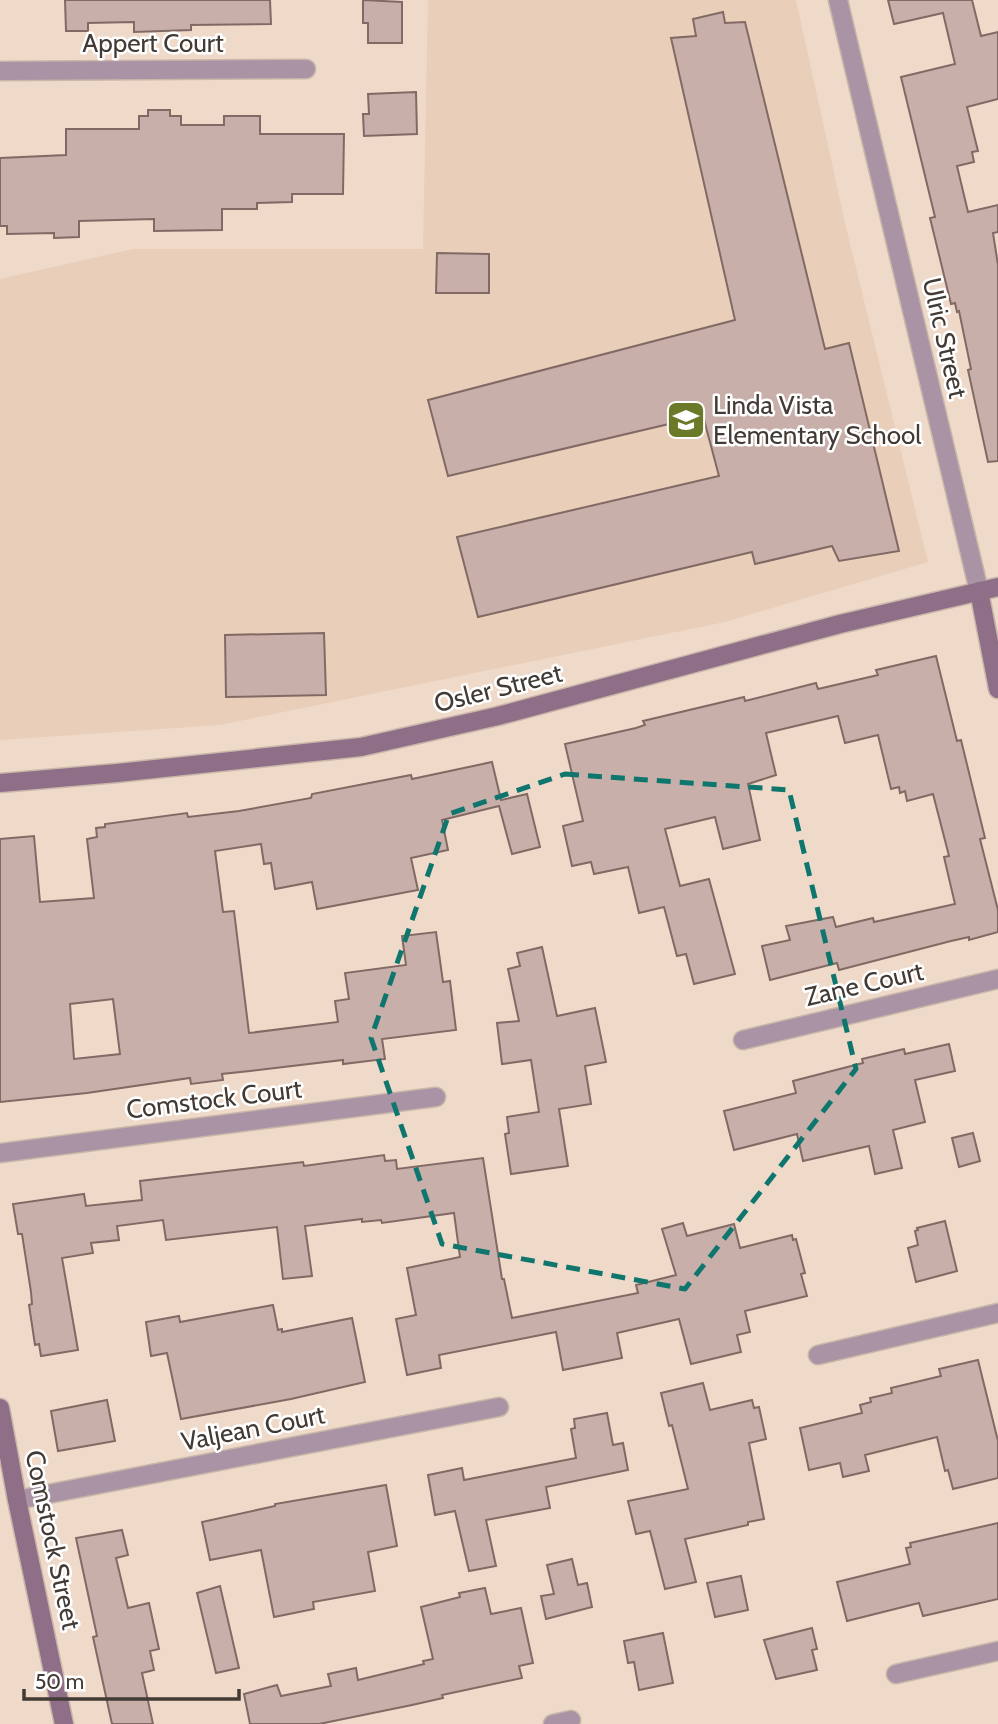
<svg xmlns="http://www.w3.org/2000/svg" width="998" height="1724" viewBox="0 0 998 1724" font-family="Cabin,sans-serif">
<rect width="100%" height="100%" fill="#efdaca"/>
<path fill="#e9ceb9" d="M428,0H796L846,227L928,562L725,622L220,725L0,740V279L133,249H423Z"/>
<g fill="#c9afa9" stroke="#826a64" stroke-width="2" fill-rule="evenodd">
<path d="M65,0H270L271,24L191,25V30L134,32V22L88,23V31H66Z"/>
<path d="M363,0L402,2V43H368V23H363Z"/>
<path d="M888,0H972L981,36L998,32V99L967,107L978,151L972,152L974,162L957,166L968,212L998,205V232L993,233L998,265V461L988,462L968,370L971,369L959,311L957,312L955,303L951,304L930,218L935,217L901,77L955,64L943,13L894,24Z"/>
<path d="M723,12L725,23L745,22L825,349L849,343L899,551L839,561L832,546L755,564L752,552L478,617L457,537L719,476L703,416L448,476L428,400L735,320L671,38L696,36L693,19Z"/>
<path d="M416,92L417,134L364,136L363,114H369L368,94Z"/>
<path d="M148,110H170V116H181V125H224V116H260V134H344L343,194H292V202L257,203V209H222V230L154,231V219L79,221V237L54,238V233L7,234V226H0V158L66,155V129H139V116H148Z"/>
<path d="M437,253L489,254V293H436Z"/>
<path d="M324,633L326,695L226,697L225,635Z"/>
<path d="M936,656L957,741L961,740L985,838L980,839L998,910V932L969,940V937L951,941L839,970L837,963L770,980L762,946L790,940L786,926L833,917L836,927L873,918L874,922L955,904L944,857L949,856L933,794L907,801L905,791L900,793L899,787L891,789L878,735L845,743L838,716L766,733L776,775L748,784L760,840L723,849L715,817L665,829L680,886L709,879L735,974L694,984L686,954L677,956L664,907L639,913L628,867L594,874L591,862L572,866L563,826L583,821L565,744L636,728L645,725L643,721L744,697L745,701L816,683L818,689L878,675L876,670Z"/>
<path d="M492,762L501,800L527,794L540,847L512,854L499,806L442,820L448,850L411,858L418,890L317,909L312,882L275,889L271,863L264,864L261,844L215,851L223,912L234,911L249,1033L338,1022L335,1001L349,999L345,973L406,965L402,936L436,932L443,982L450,981L456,1030L382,1039L385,1059L343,1064V1060L250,1071L222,1074L223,1080L191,1084L190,1078L87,1093L0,1102V839L34,836L40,902L94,898L87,839L97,837L96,828L105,827V824L187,813L188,817L239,811L311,798L312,794L411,775L412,779ZM113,999L120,1054L74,1059L70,1004Z"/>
<path d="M542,947L557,1016L595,1008L606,1062L585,1066L591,1104L559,1109L568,1166L511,1174L505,1134L509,1133L507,1117L539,1112L531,1060L502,1064L497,1023L519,1021L508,969L520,966L517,953Z"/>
<path d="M949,1044L955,1071L915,1080L925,1122L893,1130L902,1168L875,1174L869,1146L803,1161L797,1134L734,1150L724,1111L796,1093L793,1081L863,1063L862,1059L904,1049L905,1054Z"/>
<path d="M973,1133L980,1161L959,1167L952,1138Z"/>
<path d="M384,1155L385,1161L396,1160L397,1169L483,1158L502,1279H504L512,1318L638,1293L636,1285L676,1275L662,1229L683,1223L687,1236L734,1224L740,1248L792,1235L793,1240L796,1239L805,1273L801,1274L807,1296L745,1311L750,1332L737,1335L741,1352L691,1364L679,1319L617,1333L622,1358L563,1370L556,1332L439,1355L441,1368L407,1375L396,1319L416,1315L407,1268L460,1257L454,1213L382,1223L381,1220L362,1222V1219L305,1226L312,1276L283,1279L277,1227L166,1240L163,1220L117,1226L119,1240L91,1243L93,1253L62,1258L78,1350L41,1356L39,1344L35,1345L29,1305L32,1304L31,1292L22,1234H18L13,1204L84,1194L86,1206L142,1200L140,1181L303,1162L304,1166Z"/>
<path d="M945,1221L957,1271L916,1282L908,1248L918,1245L915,1231L918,1230L917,1228Z"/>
<path d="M273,1305L278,1330L282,1329V1332L352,1318L365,1382L291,1399L181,1419L167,1353L151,1356L146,1322L179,1316L180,1322Z"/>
<path d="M978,1360L998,1441V1478L953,1489L948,1470L945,1471L937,1437L865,1455L869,1471L843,1477L840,1463L809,1470L800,1428L862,1413L860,1405L871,1402L870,1398L892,1393L891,1388L941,1376L939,1369Z"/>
<path d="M703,1383L710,1410L752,1400L754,1408L759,1407L766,1439L749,1443L764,1519L748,1522V1525L685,1539L696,1582L665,1589L650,1531L636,1534L628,1501L688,1489L672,1425L669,1426L661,1393Z"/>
<path d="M107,1400L115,1441L58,1451L51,1411Z"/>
<path d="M607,1413L613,1445L623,1443L628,1470L546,1487L550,1508L486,1520L496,1566L469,1571L455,1511L435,1515L428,1475L462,1468L464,1480L576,1458L571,1429L575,1428L574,1419Z"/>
<path d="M386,1485L397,1546L368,1552L375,1591L313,1602L314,1609L274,1617L261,1550L210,1560L202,1522L275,1506V1504Z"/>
<path d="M998,1523V1599L923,1616L919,1603L847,1621L837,1582L910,1564L906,1548L911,1547L910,1543Z"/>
<path d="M122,1530L128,1555L116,1558L128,1608L149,1603L159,1649L150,1651L154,1670L142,1673L153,1724H112L93,1637L97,1636L76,1538Z"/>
<path d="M572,1559L578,1585L587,1583L592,1607L546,1619L541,1596L554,1594L547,1565Z"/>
<path d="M741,1576L748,1610L715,1617L707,1583Z"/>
<path d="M220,1586L239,1668L216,1673L197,1593Z"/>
<path d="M485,1588L491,1614L521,1608L533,1663L519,1666L522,1678L442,1695L443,1698L412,1705L319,1724H250L244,1694L277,1685L281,1696L331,1686L328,1674L356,1668L358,1680L424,1664L423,1661L433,1659L421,1607L460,1597L459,1593Z"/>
<path d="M812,1628L817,1649L812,1650L817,1670L776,1679L764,1640Z"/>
<path d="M663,1633L673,1683L639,1690L634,1662L628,1663L624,1641Z"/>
</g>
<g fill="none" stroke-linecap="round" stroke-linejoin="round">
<g stroke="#c9b7a9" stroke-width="21">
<g id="street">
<path d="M838,0L979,591"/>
<path d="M0,71L306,69"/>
<path d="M743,1040L998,979"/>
<path d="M0,1153L436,1097"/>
<path d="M818,1355L998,1313"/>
<path d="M17,1500L499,1407"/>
<path d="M896,1674L998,1651"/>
<path d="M553,1724L571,1720"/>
</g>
</g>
<g stroke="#c9b7a9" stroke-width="21">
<g id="secondary">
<path d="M979,591L998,689"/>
<path d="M0,783L117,773L361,747L498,716L840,624L998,587"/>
<path d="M0,1408L17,1500L64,1724"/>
</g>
</g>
<use href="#street" stroke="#aa93a4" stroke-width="18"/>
<use href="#secondary" stroke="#8f6e88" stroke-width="18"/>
</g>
<path fill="none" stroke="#0f766e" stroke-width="5" stroke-dasharray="14 9" stroke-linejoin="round" d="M565,774L789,790L856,1069L685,1289L442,1244L371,1038L449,814Z"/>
<defs>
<g id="school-square" transform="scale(2.0125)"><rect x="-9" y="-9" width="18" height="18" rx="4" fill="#6b7a28" stroke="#fff"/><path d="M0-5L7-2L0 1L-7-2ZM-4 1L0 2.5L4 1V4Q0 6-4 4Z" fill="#fff"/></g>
</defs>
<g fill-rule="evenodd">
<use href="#school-square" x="686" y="420"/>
</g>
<g text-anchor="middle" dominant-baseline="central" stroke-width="5" stroke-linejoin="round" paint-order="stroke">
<g font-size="26" fill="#423a34" stroke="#fff">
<text x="153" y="43">Appert Court</text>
<text transform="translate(945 338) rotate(77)">Ulric Street</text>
<text transform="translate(498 688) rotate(-14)">Osler Street</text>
<text transform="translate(864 984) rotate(-13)">Zane Court</text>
<text transform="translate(214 1099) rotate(-7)">Comstock Court</text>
<text transform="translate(253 1428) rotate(-11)">Valjean Court</text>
<text transform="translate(53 1540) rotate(78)">Comstock Street</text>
</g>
<g font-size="26" fill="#423a34" stroke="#fff" text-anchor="start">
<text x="713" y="405">Linda Vista<tspan x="713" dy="30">Elementary School</tspan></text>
</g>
</g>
<path d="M24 1689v10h215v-10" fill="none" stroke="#423a34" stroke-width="3.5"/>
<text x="35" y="1689" font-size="21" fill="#423a34" stroke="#ffffff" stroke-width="5" paint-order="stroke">50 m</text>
</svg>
